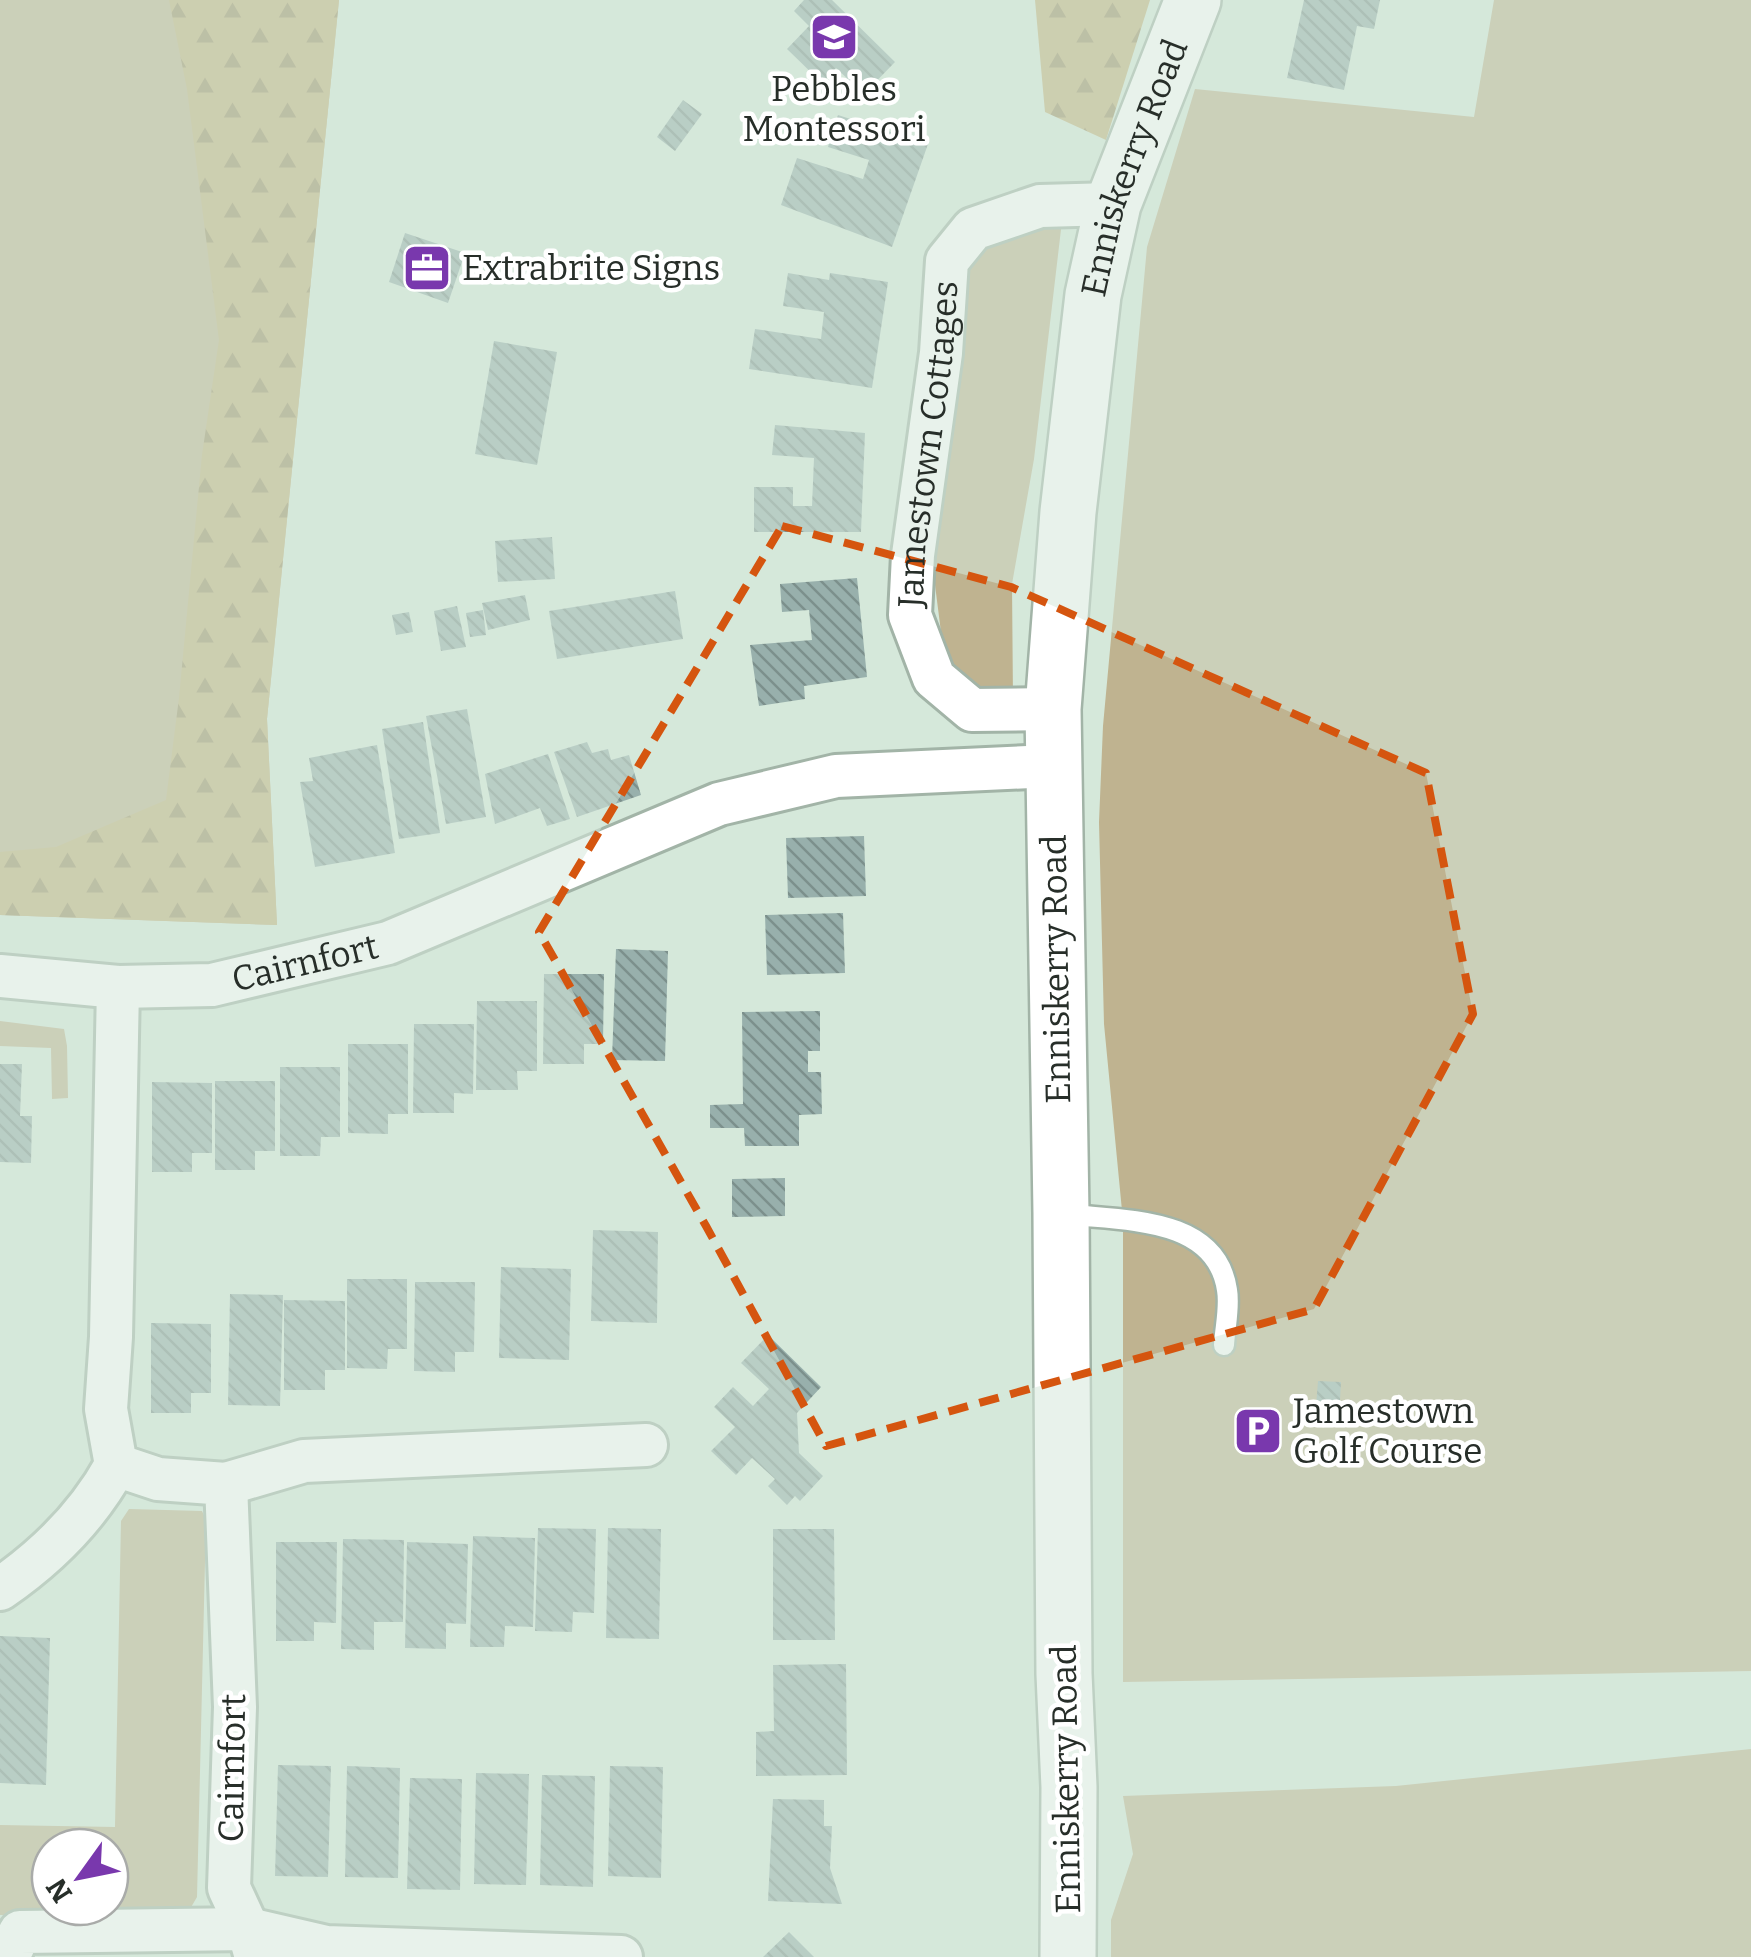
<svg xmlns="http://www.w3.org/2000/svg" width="1751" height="1957" viewBox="0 0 1751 1957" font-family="Bitter,serif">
<defs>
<pattern id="forest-firs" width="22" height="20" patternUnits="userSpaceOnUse" patternTransform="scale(2.5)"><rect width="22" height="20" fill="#c2b17c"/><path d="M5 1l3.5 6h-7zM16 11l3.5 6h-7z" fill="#9e9066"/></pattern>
<pattern id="building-back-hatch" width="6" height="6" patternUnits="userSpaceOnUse" patternTransform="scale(2.5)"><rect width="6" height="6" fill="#98b0ac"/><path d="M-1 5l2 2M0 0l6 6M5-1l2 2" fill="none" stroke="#7c908c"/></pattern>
</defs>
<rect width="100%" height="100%" fill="#d5e8da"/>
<g fill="#bfb390" fill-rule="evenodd">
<path d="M0,0H339L267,719L277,925L0,915Z"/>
<path d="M1494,0H1751V1671L1123,1682V1221L1104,1024L1099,822L1103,726L1147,247L1195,89L1474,117Z"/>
<path d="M1062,221L1034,459L1012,584L1013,701L969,691L943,648L934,577L937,439L967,257L989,233Z"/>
<path d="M0,1021L64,1029L67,1046L68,1098L52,1099L51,1048L0,1046Z"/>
<path d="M129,1509L202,1511L206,1520L197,1897L190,1909L179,1915H0V1825L115,1827L121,1521ZM50,1847H110V1907H50Z"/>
<path d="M1751,1749V1957H1111V1920L1133,1854L1123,1796L1396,1786Z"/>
</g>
<g fill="url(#forest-firs)">
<path d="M169,0H339L267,719L277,925L0,915V852L56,847L166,800L179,698L202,455L219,340L187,89Z"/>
<path d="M1035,0H1150L1106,140L1045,112Z"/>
</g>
<g fill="url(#building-back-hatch)">
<path d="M804,0H832L895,62L864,94L836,68L822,83L787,49L809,26L794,11Z"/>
<path d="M1304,0H1380L1374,29L1357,26L1344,90L1287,78Z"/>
<path d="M683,100L702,114L675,151L657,137Z"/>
<path d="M838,115L928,144L892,247L781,205L797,158L863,179L869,160L828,147Z"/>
<path d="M405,233L465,253L448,303L389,282Z"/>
<path d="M788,273L829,280L830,273L888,282L872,388L749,369L755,329L821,339L824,312L783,306Z"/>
<path d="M494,341L557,352L537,465L475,454Z"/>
<path d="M775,425L865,433L861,532H754V487H793V506H812L814,458L772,455Z"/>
<path d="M552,537L555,579L498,582L495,541Z"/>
<path d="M857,578L867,677L804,686L805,699L759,706L750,645L812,640L809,610L782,612L780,584Z"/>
<path d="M675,591L683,639L557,659L549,611Z"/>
<path d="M525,595L530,620L488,630L482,603Z"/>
<path d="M457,606L466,647L441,651L434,611Z"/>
<path d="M483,610L486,635L470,637L466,613Z"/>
<path d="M409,612L413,632L396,635L392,615Z"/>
<path d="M467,709L486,817L446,824L426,716Z"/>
<path d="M423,722L440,833L399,839L382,729Z"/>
<path d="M587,742L592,753L608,749L611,760L629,755L641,795L577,817L554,752Z"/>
<path d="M377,745L395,853L315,867L300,782L313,781L309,758Z"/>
<path d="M548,754L570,819L547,826L540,808L495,824L485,774Z"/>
<path d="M864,836L866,896L788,898L786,838Z"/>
<path d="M843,913L845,973L767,975L765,915Z"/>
<path d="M616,949L668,951L665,1061L612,1060Z"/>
<path d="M544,974H604L603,1044H584V1064H543Z"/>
<path d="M477,1001H537V1071H517L518,1090H476Z"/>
<path d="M820,1011V1051H808V1072H821L822,1114L799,1115V1146H745L744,1128H710V1105L743,1104L742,1012Z"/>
<path d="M414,1024H474L473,1094L454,1093V1113H413Z"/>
<path d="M348,1044H408V1114H388V1134L348,1133Z"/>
<path d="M0,1064H22L20,1116H32L31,1163L0,1162Z"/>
<path d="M280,1067H340V1137H321L320,1156H280Z"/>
<path d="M215,1081H275V1151H255V1170H215Z"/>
<path d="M152,1082L212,1083V1153H192V1172H152Z"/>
<path d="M785,1178V1216L732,1217V1179Z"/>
<path d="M593,1230L658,1232L657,1323L591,1321Z"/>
<path d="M501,1267L571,1269L569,1360L499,1358Z"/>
<path d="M347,1279H407V1349H388L387,1369L347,1368Z"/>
<path d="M415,1282H475L474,1352H455V1372L414,1371Z"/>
<path d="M230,1294L283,1295L280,1406L228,1405Z"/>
<path d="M284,1300L345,1301V1370H325V1390H284Z"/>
<path d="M151,1323L211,1324V1393H191V1413H151Z"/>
<path d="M768,1335L821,1387L797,1413L799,1453L823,1476L800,1501L795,1496L787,1505L768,1486L775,1479L752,1458L736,1475L711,1451L735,1427L714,1407L733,1387L753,1406L769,1389L741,1363Z"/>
<path d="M1318,1381L1341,1382L1339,1419L1315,1418Z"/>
<path d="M538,1528L596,1529L594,1613L573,1612L572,1632L535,1631Z"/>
<path d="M608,1528L661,1529L659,1639L606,1638Z"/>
<path d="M773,1529H834L835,1640H773Z"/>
<path d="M473,1536L535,1538L533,1627L505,1626L504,1647H470Z"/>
<path d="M343,1539L404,1540L403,1622H374V1650L341,1649Z"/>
<path d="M276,1542H337L336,1623L314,1622V1641H276Z"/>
<path d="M407,1542L468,1544L466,1624L446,1623V1649L405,1648Z"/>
<path d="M0,1636L50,1638L46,1785L0,1783Z"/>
<path d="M846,1664L847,1775L756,1776V1732L774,1731L773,1665Z"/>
<path d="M278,1765L331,1766L328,1877L275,1876Z"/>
<path d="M347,1766L400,1768L398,1878L345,1877Z"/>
<path d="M610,1766L663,1767L661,1878L608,1876Z"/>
<path d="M476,1773L529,1774L526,1885L474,1884Z"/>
<path d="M542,1775L595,1776L593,1887L540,1885Z"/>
<path d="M410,1778L462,1779L460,1890L407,1889Z"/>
<path d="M773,1799L824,1800V1826H832L830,1868L842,1904L768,1901Z"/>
<path d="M789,1932L814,1957H763Z"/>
</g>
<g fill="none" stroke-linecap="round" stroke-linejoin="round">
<g stroke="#a2b4a7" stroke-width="25">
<path id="service" d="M1063,1214C1121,1221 1216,1215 1227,1290C1230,1307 1225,1327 1224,1345"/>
</g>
<g stroke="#a2b4a7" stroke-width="48">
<g id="minor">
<path id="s1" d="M1053,709L972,710L934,678L910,615L913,555L941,353L947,261L973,229L1040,206L1113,204"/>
<path id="s2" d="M0,976L118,987L212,985L388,943L719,804L836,776L1051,766"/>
<path d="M118,987L111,1337L106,1409L116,1465L158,1479L226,1484L235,1707L229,1888L248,1929L256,1957"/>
<path d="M226,1484L304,1461L646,1445"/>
<path d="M0,1589C48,1556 88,1516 116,1465"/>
<path d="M8,1957L20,1932L248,1929L326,1947L621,1957"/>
</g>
</g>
<g stroke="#a2b4a7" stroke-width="60">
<g id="secondary">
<path id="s3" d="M1068,1957L1069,1787L1064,1674L1061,1213L1053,709L1068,512L1093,295L1113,204L1193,0"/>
</g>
</g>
<use href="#service" stroke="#fff" stroke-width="20"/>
<use href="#minor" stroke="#fff" stroke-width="42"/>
<use href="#secondary" stroke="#fff" stroke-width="55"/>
</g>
<path d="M0 0H1751V1957H0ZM782,526L1011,587L1426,773L1473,1014L1314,1309L826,1446L706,1226L539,932Z" fill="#d5e8da" fill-opacity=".55" fill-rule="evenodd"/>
<path fill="none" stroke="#d5550f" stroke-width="8" stroke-dasharray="20 12" stroke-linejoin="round" d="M782,526L1011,587L1426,773L1473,1014L1314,1309L826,1446L706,1226L539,932Z"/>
<defs>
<g id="school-square" transform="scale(2.5)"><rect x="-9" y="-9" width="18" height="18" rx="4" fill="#7938ad" stroke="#fff"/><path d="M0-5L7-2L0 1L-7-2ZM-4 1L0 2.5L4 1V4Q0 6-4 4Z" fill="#fff"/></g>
<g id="office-square" transform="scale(2.5)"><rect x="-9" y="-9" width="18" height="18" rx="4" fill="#7938ad" stroke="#fff"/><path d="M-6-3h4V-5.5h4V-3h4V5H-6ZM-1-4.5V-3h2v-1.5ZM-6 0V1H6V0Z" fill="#fff"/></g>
<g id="parking-square" transform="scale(2.5)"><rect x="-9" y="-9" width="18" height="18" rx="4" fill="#7938ad" stroke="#fff"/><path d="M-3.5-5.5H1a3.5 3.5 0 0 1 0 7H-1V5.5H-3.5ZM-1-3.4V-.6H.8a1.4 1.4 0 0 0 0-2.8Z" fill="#fff"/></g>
</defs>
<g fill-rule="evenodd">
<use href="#school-square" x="834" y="37"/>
<use href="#office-square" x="427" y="268"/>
<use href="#parking-square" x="1258" y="1431"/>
</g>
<g text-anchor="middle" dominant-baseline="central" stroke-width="9" stroke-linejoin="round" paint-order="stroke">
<g font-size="35" fill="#272e29" stroke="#fff" text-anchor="start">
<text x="834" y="89" text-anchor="middle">Pebbles<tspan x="834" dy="40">Montessori</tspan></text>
<text x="462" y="268">Extrabrite Signs</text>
<text x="1293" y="1411">Jamestown<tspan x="1293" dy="40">Golf Course</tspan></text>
</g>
<g font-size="35" fill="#272e29" stroke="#fff">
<text stroke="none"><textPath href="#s3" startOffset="1798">Enniskerry Road</textPath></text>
<text stroke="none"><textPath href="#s1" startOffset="370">Jamestown Cottages</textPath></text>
<text stroke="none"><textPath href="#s2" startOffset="308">Cairnfort</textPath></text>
<text transform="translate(1056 969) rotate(-91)">Enniskerry Road</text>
<text transform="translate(232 1768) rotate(-89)">Cairnfort</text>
<text transform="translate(1066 1779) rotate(-91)">Enniskerry Road</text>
</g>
</g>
<g transform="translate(80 1877) rotate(237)"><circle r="48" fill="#ffffff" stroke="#a9aba9" stroke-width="2.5"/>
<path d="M0-8L18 38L0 25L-18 38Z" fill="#7938ad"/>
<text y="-15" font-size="28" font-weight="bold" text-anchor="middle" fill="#272e29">N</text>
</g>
</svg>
